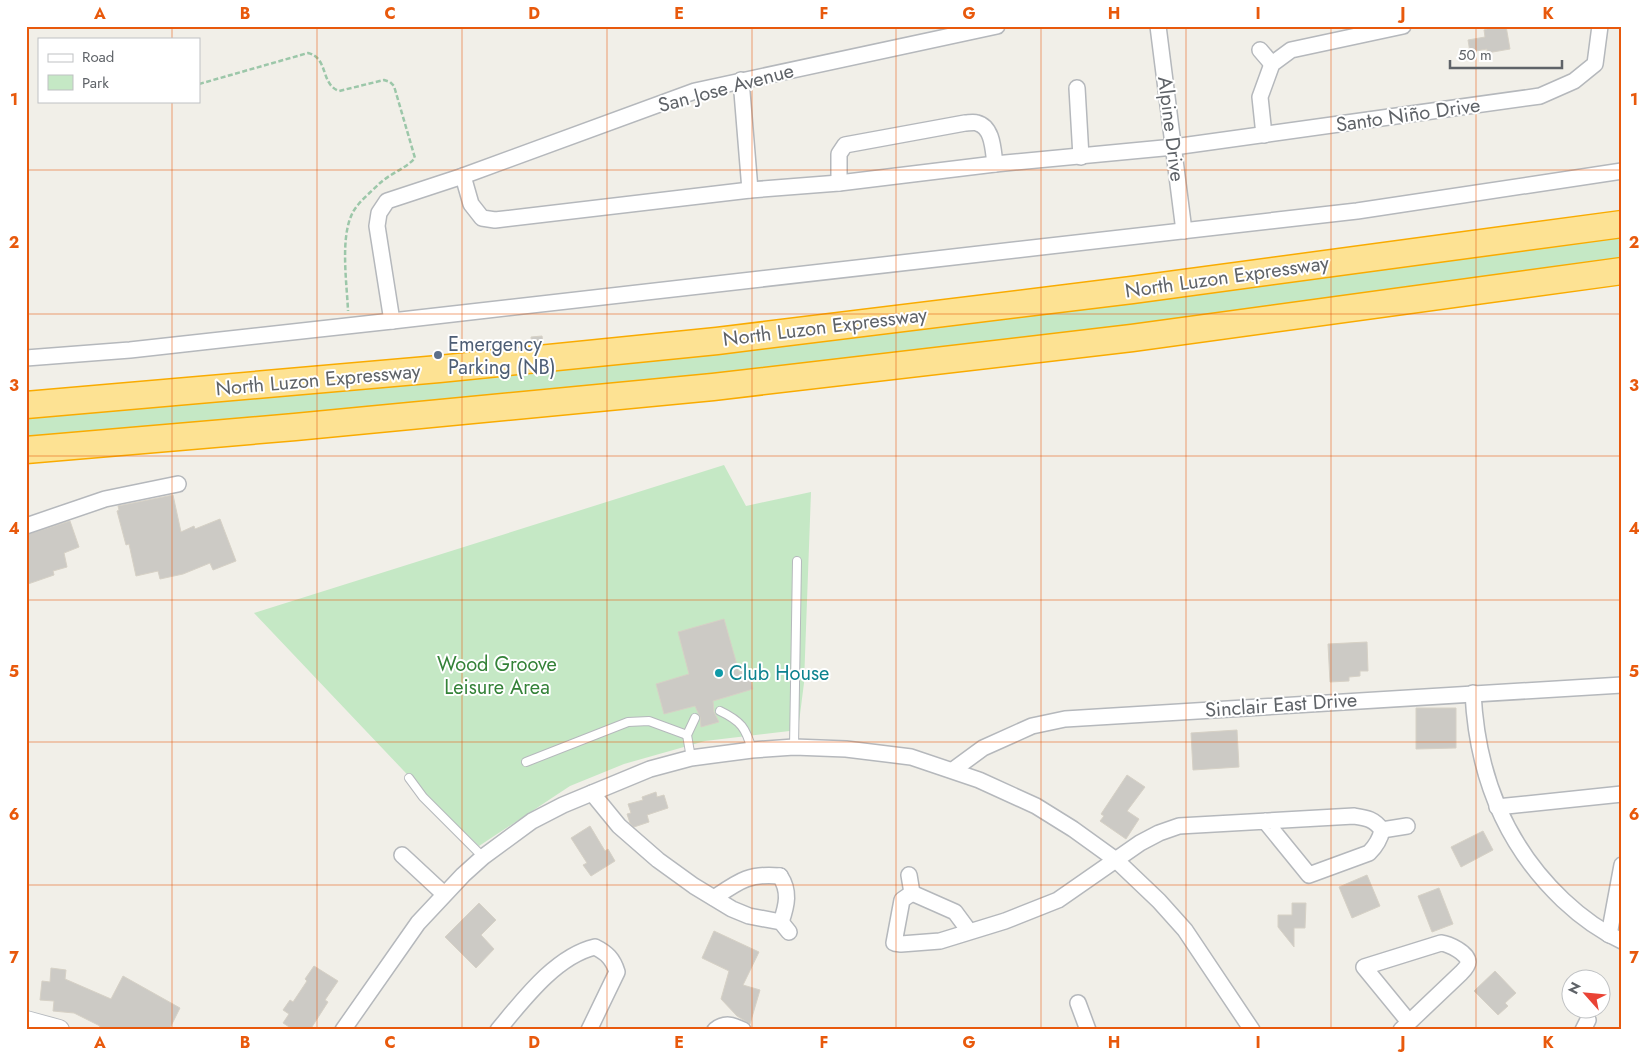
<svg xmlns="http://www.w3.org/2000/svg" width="1648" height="1056" viewBox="0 0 1648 1056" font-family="Jost,sans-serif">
<rect width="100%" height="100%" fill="#f1efe8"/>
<g fill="#c5e8c5">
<path d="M1622,234V263L979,349L26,445V414Z"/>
<path d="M724,465L746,506L811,492L804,683L798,730L705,741L624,764L570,786L479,846L440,809L254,613Z"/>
</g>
<g fill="#cccac5" stroke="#d6d1c6">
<path d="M1487,26H1506L1510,49L1487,53V49L1470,52L1468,40L1485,37L1484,30L1487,29Z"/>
<path d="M542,336L543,343L532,345L531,337Z"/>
<path d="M173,495L181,532L194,526L195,529L220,519L236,561L213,570L210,563L183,574L160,579L158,571L136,576L129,544L126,545L117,511L119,510L118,506Z"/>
<path d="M70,521L79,547L64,553L67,567L53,571L54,575L28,584L26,577V535Z"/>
<path d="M724,619L739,672L748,670L753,689L713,701L714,712L719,722L701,727L700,717L695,706L664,714L656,684L689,674L678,632Z"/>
<path d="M1367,642L1368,671H1360V676L1349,677V681L1330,682L1328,644Z"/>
<path d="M1416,708H1456V748L1416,749Z"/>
<path d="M1237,730L1239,767L1193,770L1191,733Z"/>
<path d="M1127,775L1145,787L1127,811L1139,819L1126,839L1100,821L1104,816L1101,814Z"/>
<path d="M656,792L657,797L664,795L668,808L647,815L649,822L634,827L630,823L627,814L631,813L628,804L643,800L642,797Z"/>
<path d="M590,826L605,851L608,849L615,861L591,876L583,865L587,863L571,838Z"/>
<path d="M1483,831L1493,850L1461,867L1451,847Z"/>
<path d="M1367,875L1380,906L1352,918L1339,887Z"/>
<path d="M1439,888L1453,924L1432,932L1418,896Z"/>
<path d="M479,903L496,920L481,935L494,949L476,968L445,937Z"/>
<path d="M1292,903H1306L1305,928H1294V947L1278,927V915H1292Z"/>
<path d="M714,931L759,952L743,985L760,990L750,1024L737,1016L721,999L729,971L702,958Z"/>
<path d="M314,966L338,981L325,1000L328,1002L310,1030H294L283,1023L289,1014L283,1010L290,1000L293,1002L307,981L305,979Z"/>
<path d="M51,968L66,970L65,979L111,999L123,976L180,1008L169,1030H98L100,1026L74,1013L53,1011L54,1001L40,1000L42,981L50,982Z"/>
<path d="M1495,971L1516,993L1505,1003L1508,1006L1498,1015L1474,991Z"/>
</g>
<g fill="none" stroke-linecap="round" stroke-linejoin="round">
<g stroke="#b5b8bc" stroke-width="10">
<g id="lane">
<path d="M720,711C741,721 746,728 752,750"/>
<path d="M794,747L797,561"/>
<path d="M691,758L687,735L695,718"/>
<path d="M526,762L628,722L649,721L687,735"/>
<path d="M409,778L423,797L483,857"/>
</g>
</g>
<g stroke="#b5b8bc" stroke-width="18">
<g id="street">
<path d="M1158,26L1184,231"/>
<path d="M1260,50L1272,64"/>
<path d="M741,80L750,190"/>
<path d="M1077,88L1081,157"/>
<path d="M1264,135L1260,97L1272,64L1291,50L1403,26"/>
<path d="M463,176L471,204L482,218L495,220L750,190L839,183L995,164L1174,147L1540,96L1574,81L1595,64L1600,26"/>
<path d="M839,183V154L845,145L965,123C968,123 974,122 977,123C993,127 993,150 995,164"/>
<path d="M392,321L377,226L379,213L387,201L463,176L695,91L997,26"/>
<path d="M26,358L130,350L392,321L1357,211L1622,171"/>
<path d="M26,526L105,499L178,484"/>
<path d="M1473,693C1477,773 1505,845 1563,900C1580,916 1600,931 1622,941"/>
<path d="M953,770L983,748L1032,726L1065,719L1622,685"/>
<path d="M592,793L619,826L658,860L694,886L732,909L749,916L781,922L789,932"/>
<path d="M1497,807L1622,794"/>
<path d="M1382,830L1407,826"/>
<path d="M402,855L444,894"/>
<path d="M909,875L912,893L902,900L894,943L901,944L940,941L1005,921L1058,900L1140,843L1159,833L1179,826L1354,816C1367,818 1374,819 1382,830C1380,840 1376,846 1369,853L1309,875L1265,821"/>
<path d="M780,876C790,891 787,905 781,922"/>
<path d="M912,893L955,912L969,931"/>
<path d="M714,898C739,881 749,873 780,876"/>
<path d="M1609,935L1622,865"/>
<path d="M1078,1003L1088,1030"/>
<path d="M343,1030L418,923L463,875L483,857L532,821L563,805L650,769L691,758L752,750L794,747L846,749L911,757L979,780L1036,806L1073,829L1116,860L1159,901L1185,930L1252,1030"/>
<path d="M498,1030C523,1000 556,956 595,947C607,953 613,959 617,972L589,1030"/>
<path d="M715,1030C725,1022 733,1025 743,1030"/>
<path d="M1401,1030L1461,973C1464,970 1468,966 1468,962C1468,953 1449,944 1441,943L1364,967L1409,1022"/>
<path d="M1583,1030L1588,1020"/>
</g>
</g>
<g stroke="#b6babf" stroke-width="22">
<path id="secondary" d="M26,1021L59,1030"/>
</g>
<g stroke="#f9ab00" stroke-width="29">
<g id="highway">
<path d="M26,405L439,369L717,341L1132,290L1622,224"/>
<path d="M26,450L295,427L713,387L1132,338L1622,271"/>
</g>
</g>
<path stroke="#9cc7a9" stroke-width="2.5" stroke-dasharray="5 2.5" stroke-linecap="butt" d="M199,84L308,53C329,58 320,84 339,91L384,80L390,82L394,86L415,158C405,169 391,173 380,183C371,192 357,203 352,214C340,239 347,284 348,311"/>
<use href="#lane" stroke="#fff" stroke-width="8"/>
<use href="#street" stroke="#fff" stroke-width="15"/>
<use href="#secondary" stroke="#fff" stroke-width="20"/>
<use href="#highway" stroke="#fde293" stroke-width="26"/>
</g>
<path fill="none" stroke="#e8590c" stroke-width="1" stroke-opacity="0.55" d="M172,26V39M317,26V1030M462,26V1030M607,26V1030M752,26V1030M896,26V1030M1041,26V1030M1186,26V1030M1331,26V1030M1476,26V1030M172,101V1030M26,170H1622M26,314H1622M26,456H1622M26,600H1622M26,742H1622M26,885H1622"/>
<circle fill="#5c6f8a" stroke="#fff" stroke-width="2" cx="438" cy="355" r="5"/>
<circle fill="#0f9aa8" stroke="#fff" stroke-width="2" cx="719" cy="673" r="5"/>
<g text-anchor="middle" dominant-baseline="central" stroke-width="4" stroke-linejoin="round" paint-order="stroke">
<g font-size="20" fill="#5f6368" stroke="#fff">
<text transform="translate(726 88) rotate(-15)">San Jose Avenue</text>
<text transform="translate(1408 115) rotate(-8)">Santo Niño Drive</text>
<text transform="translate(1171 129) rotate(83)">Alpine Drive</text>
<text transform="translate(1227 277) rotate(-8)">North Luzon Expressway</text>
<text transform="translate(825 327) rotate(-7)">North Luzon Expressway</text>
<text transform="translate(318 380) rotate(-5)">North Luzon Expressway</text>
<text transform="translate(1281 705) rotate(-4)">Sinclair East Drive</text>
</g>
<g font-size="20" fill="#4e5e75" stroke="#fff" text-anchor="start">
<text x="448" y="344">Emergency<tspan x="448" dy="23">Parking (NB)</tspan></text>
</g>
<g font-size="20" fill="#348238" stroke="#fff">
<text x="497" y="664">Wood Groove<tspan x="497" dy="23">Leisure Area</tspan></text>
</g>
<g font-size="20" fill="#0d838f" stroke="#fff" text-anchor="start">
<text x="729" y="673">Club House</text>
</g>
</g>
<rect width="1648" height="1056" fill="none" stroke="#ffffff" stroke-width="55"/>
<rect x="38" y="38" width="162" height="65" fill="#ffffff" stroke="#bfc1c3"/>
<rect x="48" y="54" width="25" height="8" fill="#ffffff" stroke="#bfc1c3"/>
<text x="82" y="62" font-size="15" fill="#5f6368">Road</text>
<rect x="48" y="75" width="25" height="15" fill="#c5e8c5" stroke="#bfc1c3"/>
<text x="82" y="88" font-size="15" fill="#5f6368">Park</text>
<g transform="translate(1586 994) rotate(297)"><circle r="24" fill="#ffffff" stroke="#bfc1c3"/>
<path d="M0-4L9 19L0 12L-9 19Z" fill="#ea4335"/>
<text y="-8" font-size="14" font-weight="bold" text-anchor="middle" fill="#5f6368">N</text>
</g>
<path d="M1450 60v8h112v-8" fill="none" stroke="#5f6368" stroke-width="2.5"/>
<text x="1458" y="60" font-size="15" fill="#5f6368" stroke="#ffffff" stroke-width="4" paint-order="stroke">50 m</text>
<rect x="28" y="28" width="1592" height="1000" fill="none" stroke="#e8590c" stroke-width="2"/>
<g font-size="16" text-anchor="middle" font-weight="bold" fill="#e8590c">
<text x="100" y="19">A</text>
<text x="245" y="19">B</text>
<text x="390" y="19">C</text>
<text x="534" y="19">D</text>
<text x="679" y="19">E</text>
<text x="824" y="19">F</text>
<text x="969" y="19">G</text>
<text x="1114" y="19">H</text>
<text x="1258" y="19">I</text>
<text x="1403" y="19">J</text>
<text x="1548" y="19">K</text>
<text x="14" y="105">1</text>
<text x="1634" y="105">1</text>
<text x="14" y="248">2</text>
<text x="1634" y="248">2</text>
<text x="14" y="391">3</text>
<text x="1634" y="391">3</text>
<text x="14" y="534">4</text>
<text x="1634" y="534">4</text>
<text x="14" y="677">5</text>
<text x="1634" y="677">5</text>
<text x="14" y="820">6</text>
<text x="1634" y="820">6</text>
<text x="14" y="963">7</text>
<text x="1634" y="963">7</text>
<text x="100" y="1048">A</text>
<text x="245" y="1048">B</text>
<text x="390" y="1048">C</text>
<text x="534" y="1048">D</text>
<text x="679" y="1048">E</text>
<text x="824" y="1048">F</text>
<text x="969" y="1048">G</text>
<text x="1114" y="1048">H</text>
<text x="1258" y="1048">I</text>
<text x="1403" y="1048">J</text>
<text x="1548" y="1048">K</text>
</g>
</svg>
